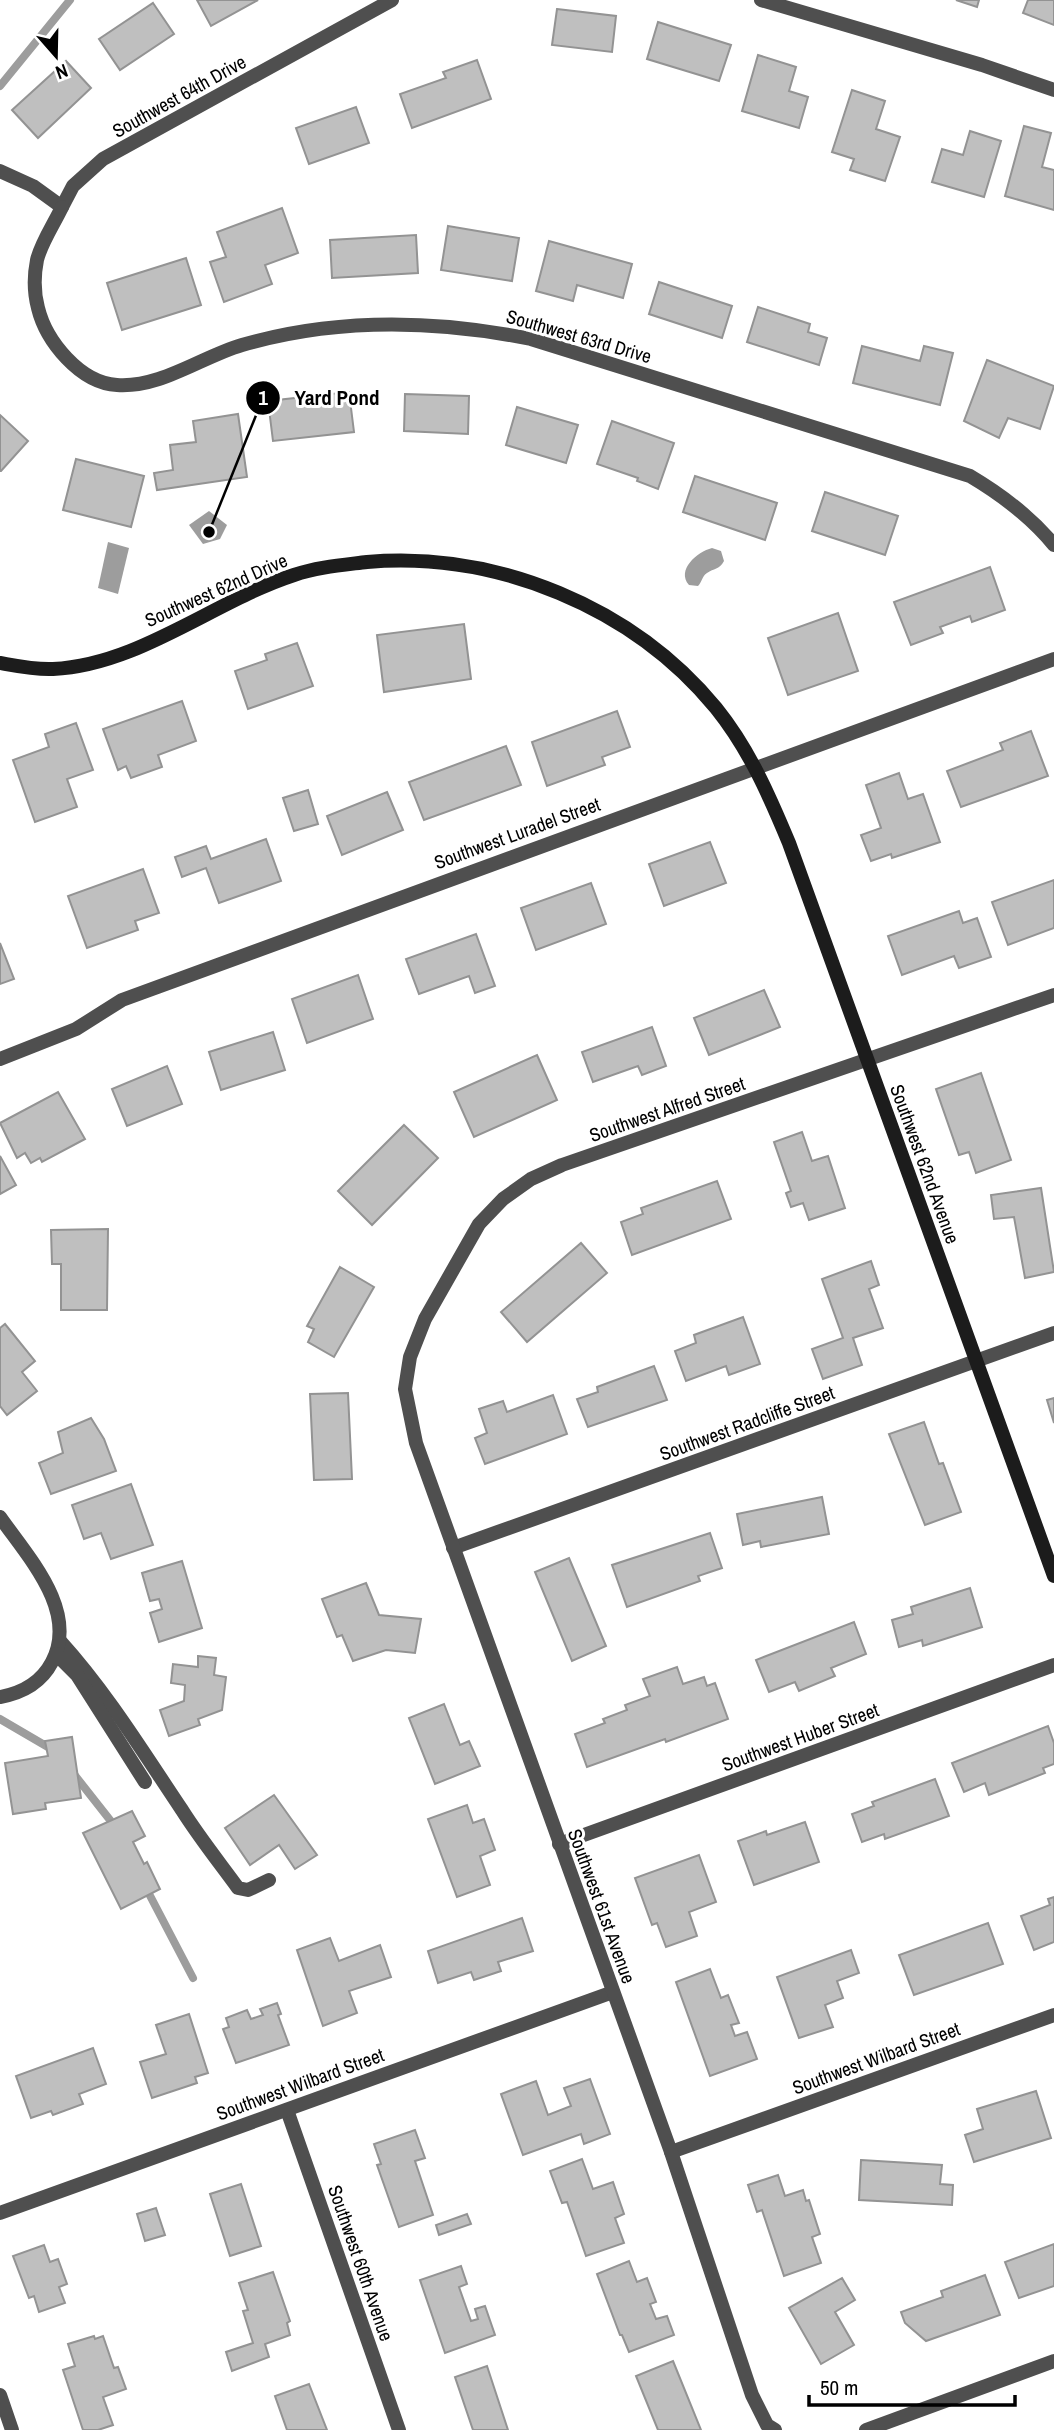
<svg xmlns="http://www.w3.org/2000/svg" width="1054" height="2430" viewBox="0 0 1054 2430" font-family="'Archivo Narrow',sans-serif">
<rect width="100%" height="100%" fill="#fff"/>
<g fill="#9d9d9d">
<path d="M209,511L227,525L220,539L203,544L189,525Z"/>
<path d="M108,542L129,548L118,594L98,588Z"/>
<path d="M712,548L721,551L724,561C719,570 714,568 707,573C702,576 702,582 698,586L689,585C676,570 697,552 712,548Z"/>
</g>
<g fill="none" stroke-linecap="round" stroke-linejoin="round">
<g stroke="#9d9d9d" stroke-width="8">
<path d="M0,86L70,0"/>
<path d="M0,1719L53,1750"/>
<path d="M73,1773L110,1820L115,1830"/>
<path d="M146,1888L193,1978"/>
</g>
</g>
<g fill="#bfbfbf" stroke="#939393" stroke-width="2">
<path d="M197,0H258L211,26Z"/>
<path d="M956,0H979L977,7Z"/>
<path d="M1028,0H1054V25L1023,13Z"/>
<path d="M153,3L174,34L120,70L99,39Z"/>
<path d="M557,9L616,16L612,52L552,45Z"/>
<path d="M658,22L731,45L719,81L647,59Z"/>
<path d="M758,55L796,67L789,91L808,97L799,128L742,111Z"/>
<path d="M477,60L491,99L412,128L400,94L446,78L443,72Z"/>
<path d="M66,61L91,88L38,138L12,110Z"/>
<path d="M852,90L885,101L876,129L900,137L885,181L850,170L854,159L832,152Z"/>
<path d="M356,107L369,143L309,164L296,128Z"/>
<path d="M1024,126L1051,133L1042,167L1054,170V210L1005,196Z"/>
<path d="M970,131L1001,141L984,197L932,182L942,149L963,155Z"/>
<path d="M282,208L298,253L265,265L272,284L224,302L210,262L226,257L217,232Z"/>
<path d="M448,226L519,238L512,281L441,270Z"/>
<path d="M416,235L418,273L332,278L330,240Z"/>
<path d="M549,241L632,264L623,298L577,285L573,301L536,291Z"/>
<path d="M186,258L201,305L122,330L107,283Z"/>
<path d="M659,282L732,306L722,338L649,314Z"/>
<path d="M758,307L810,324L808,332L827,338L819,365L747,342Z"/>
<path d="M862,346L920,361L924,346L953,353L940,405L853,383Z"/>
<path d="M987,360L1054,386L1040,429L1008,418L999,438L964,421Z"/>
<path d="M349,392L354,432L273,441L268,401Z"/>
<path d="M405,394L469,396L468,434L404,431Z"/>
<path d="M517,407L578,425L566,463L506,445Z"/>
<path d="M238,414L247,477L157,490L154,473L173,470L170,445L196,442L193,421Z"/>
<path d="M0,415L28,441L1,471H0Z"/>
<path d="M612,421L674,443L658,489L637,481L638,478L597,464Z"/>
<path d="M76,459L144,476L131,527L63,510Z"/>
<path d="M695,476L777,503L765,540L683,512Z"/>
<path d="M825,492L898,516L885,555L812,531Z"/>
<path d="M990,567L1005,610L972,622L970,616L940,627L943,633L911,645L894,602Z"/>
<path d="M838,613L858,671L788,695L768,638Z"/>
<path d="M464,624L471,679L384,692L377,635Z"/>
<path d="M297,643L313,686L248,709L235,671L267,660L265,654Z"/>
<path d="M182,701L196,741L158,755L162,767L131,778L126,766L118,770L103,729Z"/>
<path d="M617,711L630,747L602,757L605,765L547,786L532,742Z"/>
<path d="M76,723L93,770L67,779L77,807L35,822L13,760L49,747L45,734Z"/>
<path d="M1031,731L1048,776L961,807L947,771L1003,750L1000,743Z"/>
<path d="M506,746L521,785L424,820L409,782Z"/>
<path d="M899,773L908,799L923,794L940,842L892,858L891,854L871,861L861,835L881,828L866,785Z"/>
<path d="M308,790L318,824L294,831L283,798Z"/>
<path d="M387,792L403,830L342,855L327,816Z"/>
<path d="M266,839L281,881L219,903L206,868L182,877L175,857L206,846L211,859Z"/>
<path d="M710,842L726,883L664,906L649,864Z"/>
<path d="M143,869L159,913L135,921L138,930L87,948L68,896Z"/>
<path d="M1054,880V928L1008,945L992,902Z"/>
<path d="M591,883L606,924L536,950L521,908Z"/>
<path d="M959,911L963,923L977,918L991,957L959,968L954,956L902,975L888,936Z"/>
<path d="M476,934L495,986L475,993L469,976L419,994L406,959Z"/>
<path d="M0,943L14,979L0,984Z"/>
<path d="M358,975L373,1019L307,1043L292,999Z"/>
<path d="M764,990L780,1027L709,1055L694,1018Z"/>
<path d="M652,1027L666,1066L642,1075L638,1066L593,1082L582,1052Z"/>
<path d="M273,1032L285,1070L221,1090L209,1052Z"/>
<path d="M537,1055L557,1100L474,1137L454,1092Z"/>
<path d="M167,1066L182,1104L127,1126L112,1089Z"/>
<path d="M981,1073L1011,1160L976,1173L969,1152L959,1155L936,1089Z"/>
<path d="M58,1092L85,1139L42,1162L40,1158L31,1163L25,1153L17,1158L0,1123Z"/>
<path d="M404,1125L438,1158L372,1225L338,1191Z"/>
<path d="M802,1132L812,1161L828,1156L845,1208L809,1220L803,1203L791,1207L786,1193L791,1191L774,1142Z"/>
<path d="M0,1156L16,1185L0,1194Z"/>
<path d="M717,1181L731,1219L632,1255L621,1222L643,1214L641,1208Z"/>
<path d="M1041,1188L1054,1272L1025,1278L1014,1217L994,1219L991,1195Z"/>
<path d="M108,1229L107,1310H61V1264H52L51,1230Z"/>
<path d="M581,1243L607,1273L527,1342L501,1312Z"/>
<path d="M871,1261L879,1285L869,1289L883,1328L853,1338L862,1365L823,1379L812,1349L843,1338L822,1279Z"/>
<path d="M340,1267L374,1287L334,1357L308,1342L314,1329L307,1326Z"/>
<path d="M743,1317L760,1364L729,1375L726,1366L686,1381L675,1351L696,1343L694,1335Z"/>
<path d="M5,1324L35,1361L22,1372L37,1391L7,1415L0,1406V1328Z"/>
<path d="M654,1366L667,1400L588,1427L577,1399L598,1392L597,1387Z"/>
<path d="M348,1393L352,1479L314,1480L310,1394Z"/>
<path d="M553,1395L567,1434L485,1464L475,1438L487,1433L479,1409L503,1401L507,1412Z"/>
<path d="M1054,1398V1423L1047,1400Z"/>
<path d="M91,1418L104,1439L116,1471L51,1494L39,1463L63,1453L58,1432Z"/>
<path d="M924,1422L939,1464L943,1463L961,1512L925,1525L889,1434Z"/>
<path d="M131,1484L153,1545L111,1559L101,1533L84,1539L72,1505Z"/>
<path d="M822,1497L829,1534L761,1547L760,1541L743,1545L737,1514Z"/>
<path d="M710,1533L722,1568L698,1576L700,1581L627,1607L612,1565Z"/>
<path d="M569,1558L606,1646L572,1661L535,1572Z"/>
<path d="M182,1561L202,1628L159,1642L150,1613L162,1609L159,1599L150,1601L142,1573Z"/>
<path d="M366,1583L379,1615L421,1619L415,1653L386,1650L353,1661L342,1635L337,1637L322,1599Z"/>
<path d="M970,1588L982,1627L923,1646L922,1640L899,1647L892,1620L913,1614L911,1607Z"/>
<path d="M854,1622L866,1654L831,1668L835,1676L799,1691L795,1682L769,1692L756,1660Z"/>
<path d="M198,1656L216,1658L214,1675L226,1677L222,1710L198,1719L200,1725L169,1736L160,1710L184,1701L185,1685L171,1683L173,1664L198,1667Z"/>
<path d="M677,1667L683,1684L704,1677L707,1686L715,1683L728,1719L666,1742L665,1739L587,1767L575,1734L605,1723L603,1719L627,1710L625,1705L650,1696L643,1679Z"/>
<path d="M444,1704L460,1745L469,1741L480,1766L435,1784L409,1718Z"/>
<path d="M1048,1726L1054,1743V1764L1043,1768L1045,1773L989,1795L985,1783L964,1792L952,1763Z"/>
<path d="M72,1737L81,1798L45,1803L46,1809L13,1814L5,1763L48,1756L45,1741Z"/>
<path d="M935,1779L949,1816L885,1839L884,1834L862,1842L852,1814L874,1806L872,1802Z"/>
<path d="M274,1795L317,1855L295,1869L279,1845L250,1865L225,1828Z"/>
<path d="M467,1805L473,1823L484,1819L495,1850L480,1856L490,1885L457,1897L428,1819Z"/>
<path d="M132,1811L145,1836L133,1842L144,1864L147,1862L160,1889L121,1909L83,1833Z"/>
<path d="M805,1822L819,1862L754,1885L738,1841L766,1831L767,1835Z"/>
<path d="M699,1855L716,1902L689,1912L697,1936L666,1947L657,1923L652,1925L635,1878Z"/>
<path d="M1054,1897V1942L1034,1950L1021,1916L1050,1905L1048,1899Z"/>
<path d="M522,1918L533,1951L498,1962L501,1971L474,1980L471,1972L438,1983L428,1951Z"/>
<path d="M988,1923L1003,1964L914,1995L899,1955Z"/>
<path d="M330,1938L339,1961L380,1945L391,1977L349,1991L357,2013L323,2026L297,1950Z"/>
<path d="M851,1950L859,1973L837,1981L843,1998L825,2005L833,2027L799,2038L777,1977Z"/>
<path d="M710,1969L721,1998L728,1995L739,2023L731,2025L735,2036L747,2032L757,2059L710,2076L676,1982Z"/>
<path d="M277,2003L281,2014L278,2015L289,2045L236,2063L223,2029L229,2027L226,2018L247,2010L251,2019L263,2015L260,2009Z"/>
<path d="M189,2014L208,2073L195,2077L197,2083L152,2098L140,2062L166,2054L156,2025Z"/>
<path d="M93,2048L106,2084L79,2094L83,2104L53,2115L51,2111L31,2118L16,2076Z"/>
<path d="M590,2079L610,2134L584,2144L581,2134L523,2155L501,2094L536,2081L548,2115L571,2106L564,2088Z"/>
<path d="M1036,2091L1051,2138L974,2162L965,2135L983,2129L977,2109Z"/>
<path d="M415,2130L425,2158L415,2161L433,2215L399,2227L377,2165L381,2164L374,2144Z"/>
<path d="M582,2159L593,2189L613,2182L624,2214L615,2218L624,2243L586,2256L567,2202L562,2203L550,2171Z"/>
<path d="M861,2160L942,2165L940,2184L953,2185L952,2205L859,2200Z"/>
<path d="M778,2175L785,2196L803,2190L806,2201L809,2200L820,2234L812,2237L821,2263L784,2276L762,2210L757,2212L748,2185Z"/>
<path d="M241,2184L261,2246L230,2256L210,2194Z"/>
<path d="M156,2208L165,2235L145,2241L137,2214Z"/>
<path d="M467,2214L471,2224L439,2235L436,2225Z"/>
<path d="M1054,2244V2286L1019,2298L1005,2262Z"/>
<path d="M44,2245L50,2262L58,2259L67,2284L59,2287L65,2303L39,2312L34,2296L29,2298L13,2256Z"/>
<path d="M629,2261L637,2282L647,2278L656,2302L650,2304L656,2319L667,2316L674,2335L629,2352L622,2335H620L597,2274Z"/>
<path d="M461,2266L467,2284L459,2287L471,2321L478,2319L475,2309L485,2306L495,2335L445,2353L420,2280Z"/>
<path d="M273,2272L290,2321L287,2323L290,2335L265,2344L269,2357L232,2371L226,2352L253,2343L243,2311L248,2310L239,2283Z"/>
<path d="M985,2275L1000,2315L926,2341L905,2323L901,2312L943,2297L941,2291Z"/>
<path d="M842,2278L855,2300L835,2312L854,2345L821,2364L789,2308Z"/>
<path d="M94,2336L95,2339L103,2336L114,2368L118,2367L126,2389L103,2397L113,2425L98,2430H83L63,2370L75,2366L68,2344Z"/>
<path d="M673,2361L701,2430H658L636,2376Z"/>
<path d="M487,2366L508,2430H473L455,2377Z"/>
<path d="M309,2384L327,2430H287L275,2396Z"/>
</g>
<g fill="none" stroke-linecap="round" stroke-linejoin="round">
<path stroke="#4f4f4f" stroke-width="14" d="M60,1641C107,1693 143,1752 182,1810C199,1837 219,1862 238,1888L248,1890L269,1880"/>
<g stroke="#4f4f4f" stroke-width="14">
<path d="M761,0L982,65L1054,90"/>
<path d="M0,171L33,186L62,207L73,186L103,159L392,0"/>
<path d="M62,207C54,224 41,243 37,260C34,275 34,293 38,308C46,341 80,383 117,385C161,388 201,357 242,345C335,318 436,320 531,339L970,476C1002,495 1030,516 1054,545"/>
<path d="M0,1059L76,1029L122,1000L1054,659"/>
<path d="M0,1517C28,1557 79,1611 52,1662C41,1683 22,1693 0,1697"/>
<path d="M453,1548L1054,1333"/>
<path d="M56,1654L77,1675L145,1782"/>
<path d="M559,1844L1054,1665"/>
<path d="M287,2110L399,2430"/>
<path d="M671,2152L1054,2015"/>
<path d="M0,2213L613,1992"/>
<path d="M0,2395L12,2430"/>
<path d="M775,2430L767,2425L752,2395L671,2152L416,1443L405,1389L410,1357L425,1319L479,1224L503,1199L531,1179L562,1165L1054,995"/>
<path d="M866,2430L1054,2361"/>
</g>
<path stroke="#1c1c1c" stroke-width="14" d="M0,663C17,666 36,670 53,669C139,665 214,601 294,575C317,567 343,565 367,562C497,551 633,607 716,708C749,749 769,795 789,843L1054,1576"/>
</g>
<g text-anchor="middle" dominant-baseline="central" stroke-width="6" stroke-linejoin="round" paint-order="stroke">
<g font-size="19" fill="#000" stroke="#fff">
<text transform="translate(179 96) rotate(-29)">Southwest 64th Drive</text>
<text transform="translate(579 336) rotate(16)">Southwest 63rd Drive</text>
<text transform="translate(216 590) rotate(-24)">Southwest 62nd Drive</text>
<text transform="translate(517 833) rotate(-20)">Southwest Luradel Street</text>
<text transform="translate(667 1109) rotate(-19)">Southwest Alfred Street</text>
<text transform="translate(925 1164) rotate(70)">Southwest 62nd Avenue</text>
<text transform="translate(747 1423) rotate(-20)">Southwest Radcliffe Street</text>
<text transform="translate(800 1737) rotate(-20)">Southwest Huber Street</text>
<text transform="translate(602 1906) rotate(70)">Southwest 61st Avenue</text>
<text transform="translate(876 2058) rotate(-20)">Southwest Wilbard Street</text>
<text transform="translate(300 2084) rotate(-20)">Southwest Wilbard Street</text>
<text transform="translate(361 2263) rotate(71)">Southwest 60th Avenue</text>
</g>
</g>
<path fill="none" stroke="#000" stroke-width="2.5" d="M209 532L263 398"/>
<g fill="#000" stroke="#fff" stroke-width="2.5">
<circle cx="209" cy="532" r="7"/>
<circle cx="263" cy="398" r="18"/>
</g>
<g font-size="21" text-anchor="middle" font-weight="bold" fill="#fff">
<text x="263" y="405">1</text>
</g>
<g font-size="21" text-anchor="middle" font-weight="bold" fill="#000" stroke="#fff" stroke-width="6" stroke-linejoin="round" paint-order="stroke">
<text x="337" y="405">Yard Pond</text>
</g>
<g transform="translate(56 56) rotate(160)" stroke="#ffffff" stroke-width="5" paint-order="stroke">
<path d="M0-5L12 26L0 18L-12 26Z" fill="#000000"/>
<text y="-10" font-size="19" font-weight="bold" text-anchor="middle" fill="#000000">N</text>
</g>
<path d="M809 2395v10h206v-10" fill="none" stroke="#000000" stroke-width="3.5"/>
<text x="820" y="2395" font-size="21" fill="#000000" stroke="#ffffff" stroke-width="5" paint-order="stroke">50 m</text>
</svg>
